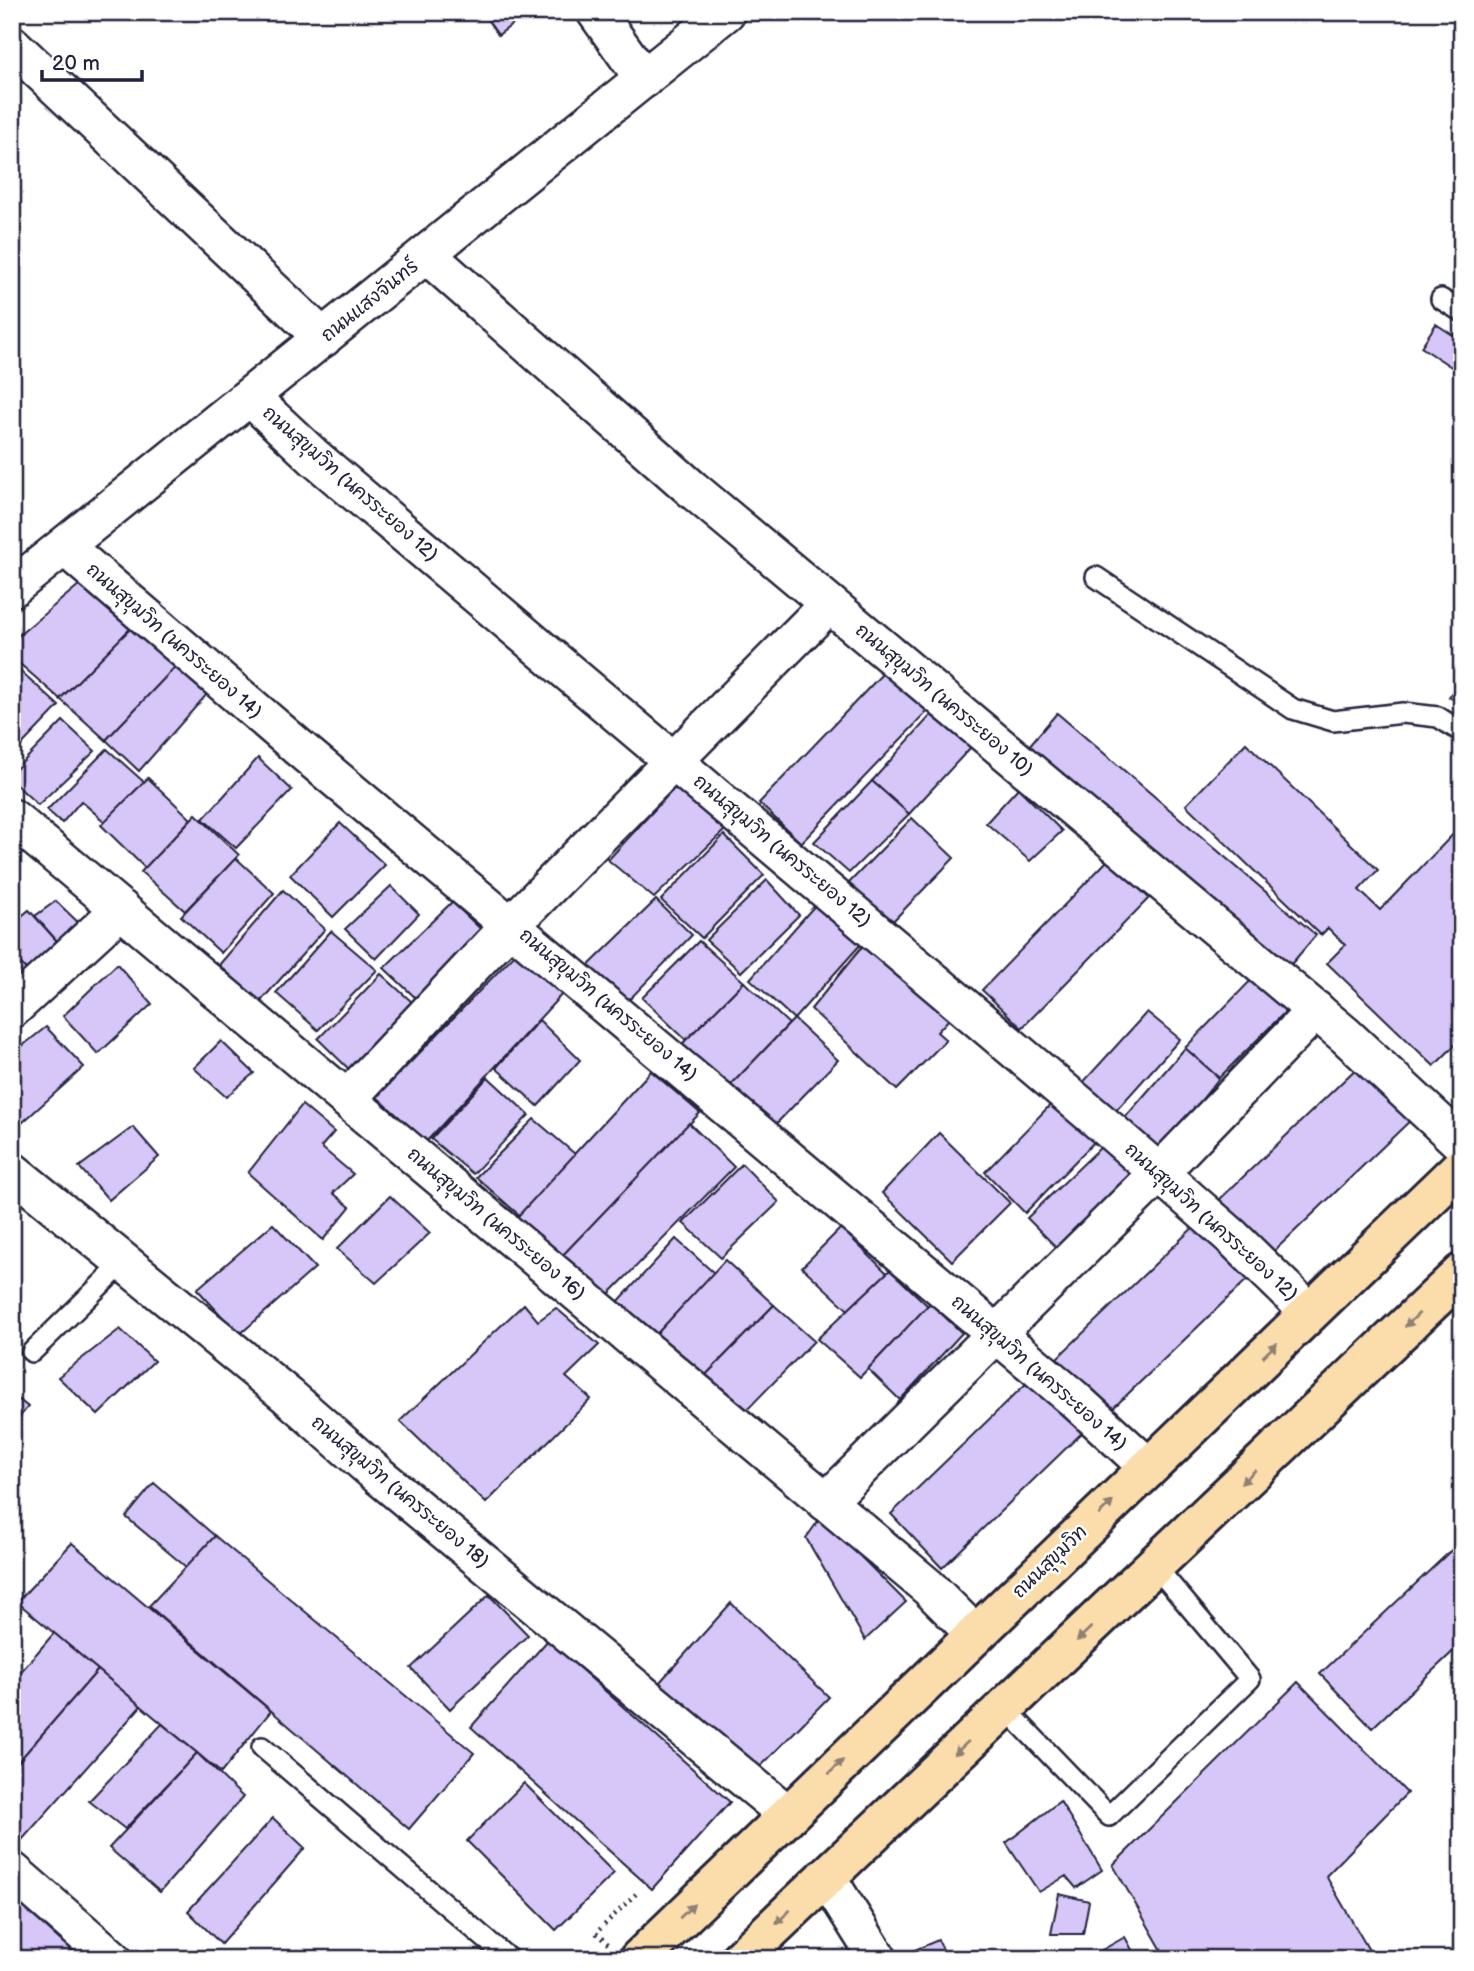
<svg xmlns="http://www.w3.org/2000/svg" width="1474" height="1971" viewBox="0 0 1474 1971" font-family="'Balsamiq Sans','Playpen Sans Thai',sans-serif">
<rect width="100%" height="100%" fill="#fff"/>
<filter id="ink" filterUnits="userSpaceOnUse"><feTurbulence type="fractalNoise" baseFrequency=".0143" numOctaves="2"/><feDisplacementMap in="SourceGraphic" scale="14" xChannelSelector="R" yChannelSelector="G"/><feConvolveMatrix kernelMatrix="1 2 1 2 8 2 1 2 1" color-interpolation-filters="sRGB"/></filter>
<g filter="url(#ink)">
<g fill="#d7c6f8" stroke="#22223b" stroke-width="2">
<path d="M482,12H530L498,35Z"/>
<path d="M1436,324L1462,341V374L1421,347Z"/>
<path d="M80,584L130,629L60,699L12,657V641Z"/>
<path d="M130,629L176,666L106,740L60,699Z"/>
<path d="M12,663L59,706L12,755Z"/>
<path d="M176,666L209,692L139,771L106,740Z"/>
<path d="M885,671L928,711L801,843L759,803Z"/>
<path d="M1462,676V705L1449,697Z"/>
<path d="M1057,713L1316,935L1282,975L1023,753Z"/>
<path d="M931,715L971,747L909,814L872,781Z"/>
<path d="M63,721L95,751L38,805L12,781V773Z"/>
<path d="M1246,743L1378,870L1359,890L1380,910L1462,825V1038L1434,1066L1327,963L1345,945L1328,928L1321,935L1186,805Z"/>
<path d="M107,749L144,782L105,822L81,801L62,823L47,810Z"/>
<path d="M258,758L292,790L236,848L203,819Z"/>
<path d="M148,778L191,819L145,868L101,825Z"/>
<path d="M872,781L909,814L849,873L814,842Z"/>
<path d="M680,782L728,827L654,898L608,860Z"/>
<path d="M1018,788L1062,831L1030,861L986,823Z"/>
<path d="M196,814L239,855L185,911L141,872Z"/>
<path d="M912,818L954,858L889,925L846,886Z"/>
<path d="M340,823L385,865L333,917L290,875Z"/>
<path d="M724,835L764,875L702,938L661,900Z"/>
<path d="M236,858L274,893L221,953L181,916Z"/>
<path d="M1109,859L1149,898L1022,1028L982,990Z"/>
<path d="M767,880L799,915L741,972L706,940Z"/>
<path d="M391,886L419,914L376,959L345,929Z"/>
<path d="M283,890L325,929L260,1002L219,965Z"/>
<path d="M656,900L692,935L626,1003L583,971Z"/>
<path d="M56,901L86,930L64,949L35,916Z"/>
<path d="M452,902L487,935L419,1001L384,968Z"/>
<path d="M817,903L861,944L794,1019L750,979Z"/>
<path d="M29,910L64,949L33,977L12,954V924Z"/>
<path d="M331,931L377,970L318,1030L276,993Z"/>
<path d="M699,941L744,982L686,1040L642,998Z"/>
<path d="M866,942L952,1016L937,1032L946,1040L897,1090L811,1009Z"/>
<path d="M516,953L563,993L426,1142L377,1097Z"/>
<path d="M12,954L33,977L12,997Z"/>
<path d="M117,964L152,1004L98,1054L63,1016Z"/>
<path d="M381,974L422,1011L358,1078L318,1039Z"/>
<path d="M1254,977L1290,1007L1219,1078L1185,1048Z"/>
<path d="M744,982L789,1024L728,1088L677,1049Z"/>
<path d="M1147,1012L1180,1039L1113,1114L1078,1088Z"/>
<path d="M794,1019L838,1060L772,1128L728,1088Z"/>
<path d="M539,1020L580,1060L538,1106L496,1068Z"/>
<path d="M46,1027L84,1067L12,1132V1054Z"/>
<path d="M221,1041L254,1073L226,1097L194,1068Z"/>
<path d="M1185,1048L1219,1078L1160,1152L1123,1120Z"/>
<path d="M1363,1062L1415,1116L1271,1254L1219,1200Z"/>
<path d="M651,1071L700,1113L561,1257L515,1218Z"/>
<path d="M488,1077L529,1115L473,1174L431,1139Z"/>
<path d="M1056,1099L1097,1139L1025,1213L985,1172Z"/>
<path d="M302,1105L334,1132L321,1147L353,1174L333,1193L350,1207L323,1240L248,1173Z"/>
<path d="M534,1119L575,1154L519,1215L476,1177Z"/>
<path d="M689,1123L734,1167L606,1297L561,1257Z"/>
<path d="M133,1127L159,1157L109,1200L79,1167Z"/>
<path d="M939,1133L1010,1203L952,1261L882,1193Z"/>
<path d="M1104,1144L1139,1176L1062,1253L1027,1218Z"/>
<path d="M742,1164L779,1202L721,1258L683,1223Z"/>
<path d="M390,1196L430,1233L376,1283L337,1249Z"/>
<path d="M1201,1220L1253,1274L1109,1412L1057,1358Z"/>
<path d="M273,1224L315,1268L239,1335L197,1289Z"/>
<path d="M841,1228L887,1273L848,1310L802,1267Z"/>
<path d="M676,1239L714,1273L653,1338L616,1304Z"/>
<path d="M725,1260L774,1305L701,1380L653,1338Z"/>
<path d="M890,1270L928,1306L860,1377L817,1339Z"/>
<path d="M930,1303L962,1333L900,1400L868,1369Z"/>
<path d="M524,1304L538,1321L556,1308L599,1345L566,1377L591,1399L486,1503L400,1421Z"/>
<path d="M774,1305L814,1341L742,1415L701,1380Z"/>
<path d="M120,1329L154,1361L98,1415L58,1377Z"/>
<path d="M1035,1375L1086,1429L942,1568L891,1514Z"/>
<path d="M12,1394L28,1407L12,1426Z"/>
<path d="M154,1483L215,1536L186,1567L126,1517Z"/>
<path d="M821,1517L906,1602L865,1640L806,1538Z"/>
<path d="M215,1536L474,1753L409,1829L149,1606Z"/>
<path d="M1462,1540V1643L1372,1728L1320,1674Z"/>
<path d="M72,1543L271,1711L221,1773L17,1602Z"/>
<path d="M489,1595L528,1635L450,1709L411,1668Z"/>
<path d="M731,1603L829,1697L756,1771L659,1683Z"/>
<path d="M54,1633L98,1670L12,1769V1682Z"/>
<path d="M548,1640L730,1802L652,1889L471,1727Z"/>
<path d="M98,1670L141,1706L14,1849L12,1769Z"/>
<path d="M1298,1682L1407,1793L1326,1876L1374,1959H1167L1113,1865Z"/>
<path d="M162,1724L197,1753L125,1829L89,1801Z"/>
<path d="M197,1753L243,1797L160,1892L109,1848Z"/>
<path d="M524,1783L614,1873L556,1930L467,1841Z"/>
<path d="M1060,1801L1102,1870L1076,1888L1066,1876L1039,1892L1006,1843Z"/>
<path d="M273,1818L305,1848L221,1944L188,1911Z"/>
<path d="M1059,1894L1089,1901L1083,1934H1051Z"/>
<path d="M12,1897L81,1959H12Z"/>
<path d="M1125,1937L1137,1959H1086Z"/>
<path d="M938,1940L948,1959H905L903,1955Z"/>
</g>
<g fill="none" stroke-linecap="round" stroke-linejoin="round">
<g stroke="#22223b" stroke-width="24">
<g id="service">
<path d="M1441,299L1462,312"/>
<path d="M1096,577L1293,709L1333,721L1403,713L1438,717L1462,732"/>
<path d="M32,1352L123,1263"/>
<path d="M1005,1708L1109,1816L1250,1679L1155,1566"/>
<path d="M262,1747L509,1959"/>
</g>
</g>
<g stroke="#22223b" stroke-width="42">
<g id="minor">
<path d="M596,12L644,79"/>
<path d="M12,45L323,338"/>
<path d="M427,255L692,489L1345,1035L1462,1144"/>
<path d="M250,397L315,458L1112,1132L1231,1236L1309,1312"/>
<path d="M65,547L299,748L1073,1398L1148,1467"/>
<path d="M12,588L726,12"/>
<path d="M12,818L928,1587L975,1634"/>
<path d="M12,1009L121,909"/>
<path d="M347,1099L511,925L829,604"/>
<path d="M12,1171L288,1396L379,1476L787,1814"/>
<path d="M826,1502L1159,1173L1316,1010"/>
<path d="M12,1871L113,1959"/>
<path d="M826,1876L878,1959"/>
</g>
</g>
<g stroke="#22223b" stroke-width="44">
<g id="primary">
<path d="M639,1959L1462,1166"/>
<path d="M740,1959L1462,1273"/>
</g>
</g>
<path stroke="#22223b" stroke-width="4.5" stroke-dasharray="2 5" stroke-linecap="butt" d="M608,1944L596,1933L637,1893"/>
<use href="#service" stroke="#fff" stroke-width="19"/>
<use href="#minor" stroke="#fff" stroke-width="37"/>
<use href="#primary" stroke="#faddab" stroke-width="38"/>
</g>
<defs><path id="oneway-solid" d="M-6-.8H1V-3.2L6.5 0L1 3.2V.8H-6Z" transform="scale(1.75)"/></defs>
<g fill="#8e8073">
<use href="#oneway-solid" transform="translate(1412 1320) rotate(136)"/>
<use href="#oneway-solid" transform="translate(1270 1350) rotate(-44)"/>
<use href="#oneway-solid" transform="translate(1248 1477) rotate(136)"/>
<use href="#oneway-solid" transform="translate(1106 1508) rotate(-44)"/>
<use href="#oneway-solid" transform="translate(1084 1634) rotate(136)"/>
<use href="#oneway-solid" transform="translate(961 1748) rotate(138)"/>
<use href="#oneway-solid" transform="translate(836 1767) rotate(-44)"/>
<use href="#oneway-solid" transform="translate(687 1911) rotate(-43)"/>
<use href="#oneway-solid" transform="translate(783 1917) rotate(136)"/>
</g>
</g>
<g text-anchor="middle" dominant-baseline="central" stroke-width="5" stroke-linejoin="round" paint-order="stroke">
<g font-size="19" fill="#22223b" stroke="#fff">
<text transform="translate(370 301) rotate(-39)">ถนนแสงจันทร์</text>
<text transform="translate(350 484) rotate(41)">ถนนสุขุมวิท (นครระยอง 12)</text>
<text transform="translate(174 641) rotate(41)">ถนนสุขุมวิท (นครระยอง 14)</text>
<text transform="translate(944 700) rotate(40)">ถนนสุขุมวิท (นครระยอง 10)</text>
<text transform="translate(782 851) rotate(40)">ถนนสุขุมวิท (นครระยอง 12)</text>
<text transform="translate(608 1005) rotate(40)">ถนนสุขุมวิท (นครระยอง 14)</text>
<text transform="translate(1211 1222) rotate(42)">ถนนสุขุมวิท (นครระยอง 12)</text>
<text transform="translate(496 1224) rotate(40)">ถนนสุขุมวิท (นครระยอง 16)</text>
<text transform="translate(1039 1373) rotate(41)">ถนนสุขุมวิท (นครระยอง 14)</text>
<text transform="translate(400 1492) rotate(40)">ถนนสุขุมวิท (นครระยอง 18)</text>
<text transform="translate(1050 1562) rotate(-44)">ถนนสุขุมวิท</text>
</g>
</g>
<rect width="1474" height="1971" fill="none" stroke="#fff" stroke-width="42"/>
<rect x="21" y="21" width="1432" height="1929" fill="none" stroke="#22223b" stroke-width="2.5" filter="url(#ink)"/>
<path d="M42 70v10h100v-10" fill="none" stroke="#22223b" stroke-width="3.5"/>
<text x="52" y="70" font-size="21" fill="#22223b" stroke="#ffffff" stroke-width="5" paint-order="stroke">20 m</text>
</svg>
